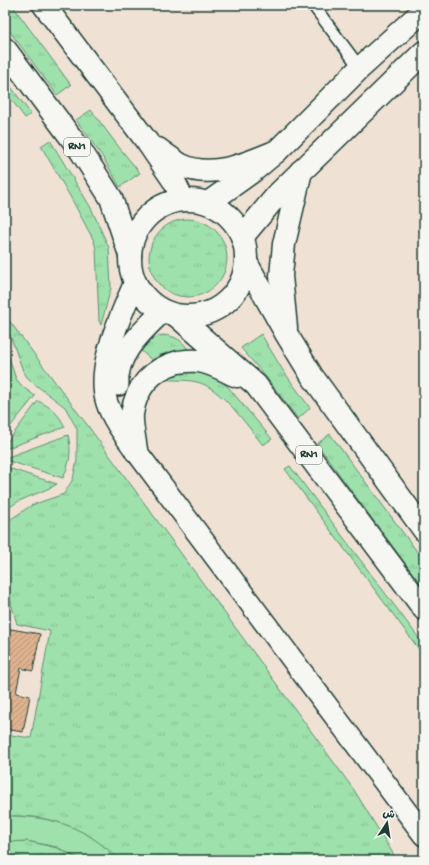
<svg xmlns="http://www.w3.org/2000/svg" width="429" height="865" viewBox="0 0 429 865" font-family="'Gochi Hand','Playpen Sans Arabic',sans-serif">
<defs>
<pattern id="grass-tufts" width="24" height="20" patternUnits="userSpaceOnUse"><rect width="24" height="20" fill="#9fe1ac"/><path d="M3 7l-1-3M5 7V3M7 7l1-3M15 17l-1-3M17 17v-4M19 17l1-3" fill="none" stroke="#88c295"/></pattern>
<pattern id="building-hatch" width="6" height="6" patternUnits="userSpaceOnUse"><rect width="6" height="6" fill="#dfb390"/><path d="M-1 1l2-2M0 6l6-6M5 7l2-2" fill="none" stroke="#b49376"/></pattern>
</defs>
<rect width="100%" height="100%" fill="#efe2d5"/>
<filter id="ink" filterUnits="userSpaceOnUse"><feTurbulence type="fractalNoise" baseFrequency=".025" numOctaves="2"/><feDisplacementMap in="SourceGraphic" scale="8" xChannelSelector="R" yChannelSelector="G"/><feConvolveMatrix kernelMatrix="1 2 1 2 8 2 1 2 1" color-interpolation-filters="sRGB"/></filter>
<g filter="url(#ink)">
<g fill="url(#grass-tufts)" stroke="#5f8f70">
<path d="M5,5H12L71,85L57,95L5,25Z"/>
<path d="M5,79L31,114L25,118L5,91Z"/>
<path d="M91,110L118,146L140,173L120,187L102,156L76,120Z"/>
<path d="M50,140L91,208L109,248L111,288L101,325L99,321L96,249L94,241L71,198L41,146Z"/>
<circle cx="188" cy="258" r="39"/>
<path d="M5,315L88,426L354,790L397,860H119C89,830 48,812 5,817V734L31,738L50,631L17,624L5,581V523L32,505L64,494L73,479L77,460V429L65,407L33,383L27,377L23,371L5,321Z"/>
<path d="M261,334L282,369L310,408L298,419L267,378L241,348Z"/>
<path d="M163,335C176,336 183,341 190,352L154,362L139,349C147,342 152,337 163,335Z"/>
<path d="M5,346L16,379L23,387L35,396L5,433Z"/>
<path d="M188,368L218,378L228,387L272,439L263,445C247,426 222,388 197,382C185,379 173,381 160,379Z"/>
<path d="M38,401C51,407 59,414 65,427L5,449V445Z"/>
<path d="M330,434L424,561V589L317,444Z"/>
<path d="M68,435C72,451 70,463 63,478L5,460V458Z"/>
<path d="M290,466L424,645V656L285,469Z"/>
<path d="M5,467L57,484L52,487L19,501L5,510Z"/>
<path d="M27,841L57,848L81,860H36L5,855V842Z"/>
</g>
<path fill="#9fe1ac" stroke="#5f8f70" d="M12,816C56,817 87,828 119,860H81L57,847L27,841L5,842V817Z"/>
<path fill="url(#building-hatch)" stroke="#1f3d34" d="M5,628L40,634L33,671L21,668L16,693L30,696L23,732L5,729Z"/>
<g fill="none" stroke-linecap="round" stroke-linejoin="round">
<g stroke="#1f3d34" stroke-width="14">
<path id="lane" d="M313,5L360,68"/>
</g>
<g stroke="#1f3d34" stroke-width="24">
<g id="street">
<path d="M135,282C121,316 95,367 107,403C112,419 126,437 136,451L424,835"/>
<path d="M118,385C115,354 143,331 163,311"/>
</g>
</g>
<g stroke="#1f3d34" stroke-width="25">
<g id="secondary">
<path d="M208,203L253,171L277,151L360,68L424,10"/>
<path d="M243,236L278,194L424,52"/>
</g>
</g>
<g stroke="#1f3d34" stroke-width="25">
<g id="highway">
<path d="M44,5L148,143L174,181L183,200"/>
<path d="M5,49L81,151L111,198L130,255"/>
<path d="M158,149C165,154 173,160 181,165C212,180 248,163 277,151"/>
<circle cx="188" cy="258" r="58"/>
<path d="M247,264L287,335L312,376L424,530"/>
<path d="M177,316L256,385L424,609"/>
<path d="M286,328L281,276L284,244L301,171"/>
<path d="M136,451C135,439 131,425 132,414C136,387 152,369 178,362C185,361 192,360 199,361C212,363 225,371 237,376"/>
</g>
</g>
<use href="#lane" stroke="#f6f6f2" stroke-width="11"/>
<use href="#street" stroke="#f6f6f2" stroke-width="21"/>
<use href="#secondary" stroke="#f6f6f2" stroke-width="22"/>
<use href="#highway" stroke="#f6f6f2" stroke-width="22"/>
</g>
</g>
<g text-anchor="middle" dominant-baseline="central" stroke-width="3" stroke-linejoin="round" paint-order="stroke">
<g fill="#f6f6f2" stroke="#60746d" stroke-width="1">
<rect x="64" y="138" width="26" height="18" rx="3"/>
<rect x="296" y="446" width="26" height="18" rx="3"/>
</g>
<g font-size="11" font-weight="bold" fill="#1f3d34">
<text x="77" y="147">RN1</text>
<text x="309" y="455">RN1</text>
</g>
</g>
<rect width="429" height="865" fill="none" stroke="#f6f6f2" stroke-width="20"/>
<rect x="10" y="10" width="409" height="845" fill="none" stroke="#1f3d34" stroke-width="1.5" filter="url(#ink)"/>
<g transform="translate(387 823) rotate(12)" stroke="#f6f6f2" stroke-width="3" paint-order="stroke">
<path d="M0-3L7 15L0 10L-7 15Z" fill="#1f3d34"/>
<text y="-6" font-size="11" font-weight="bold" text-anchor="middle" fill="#1f3d34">ش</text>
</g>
</svg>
